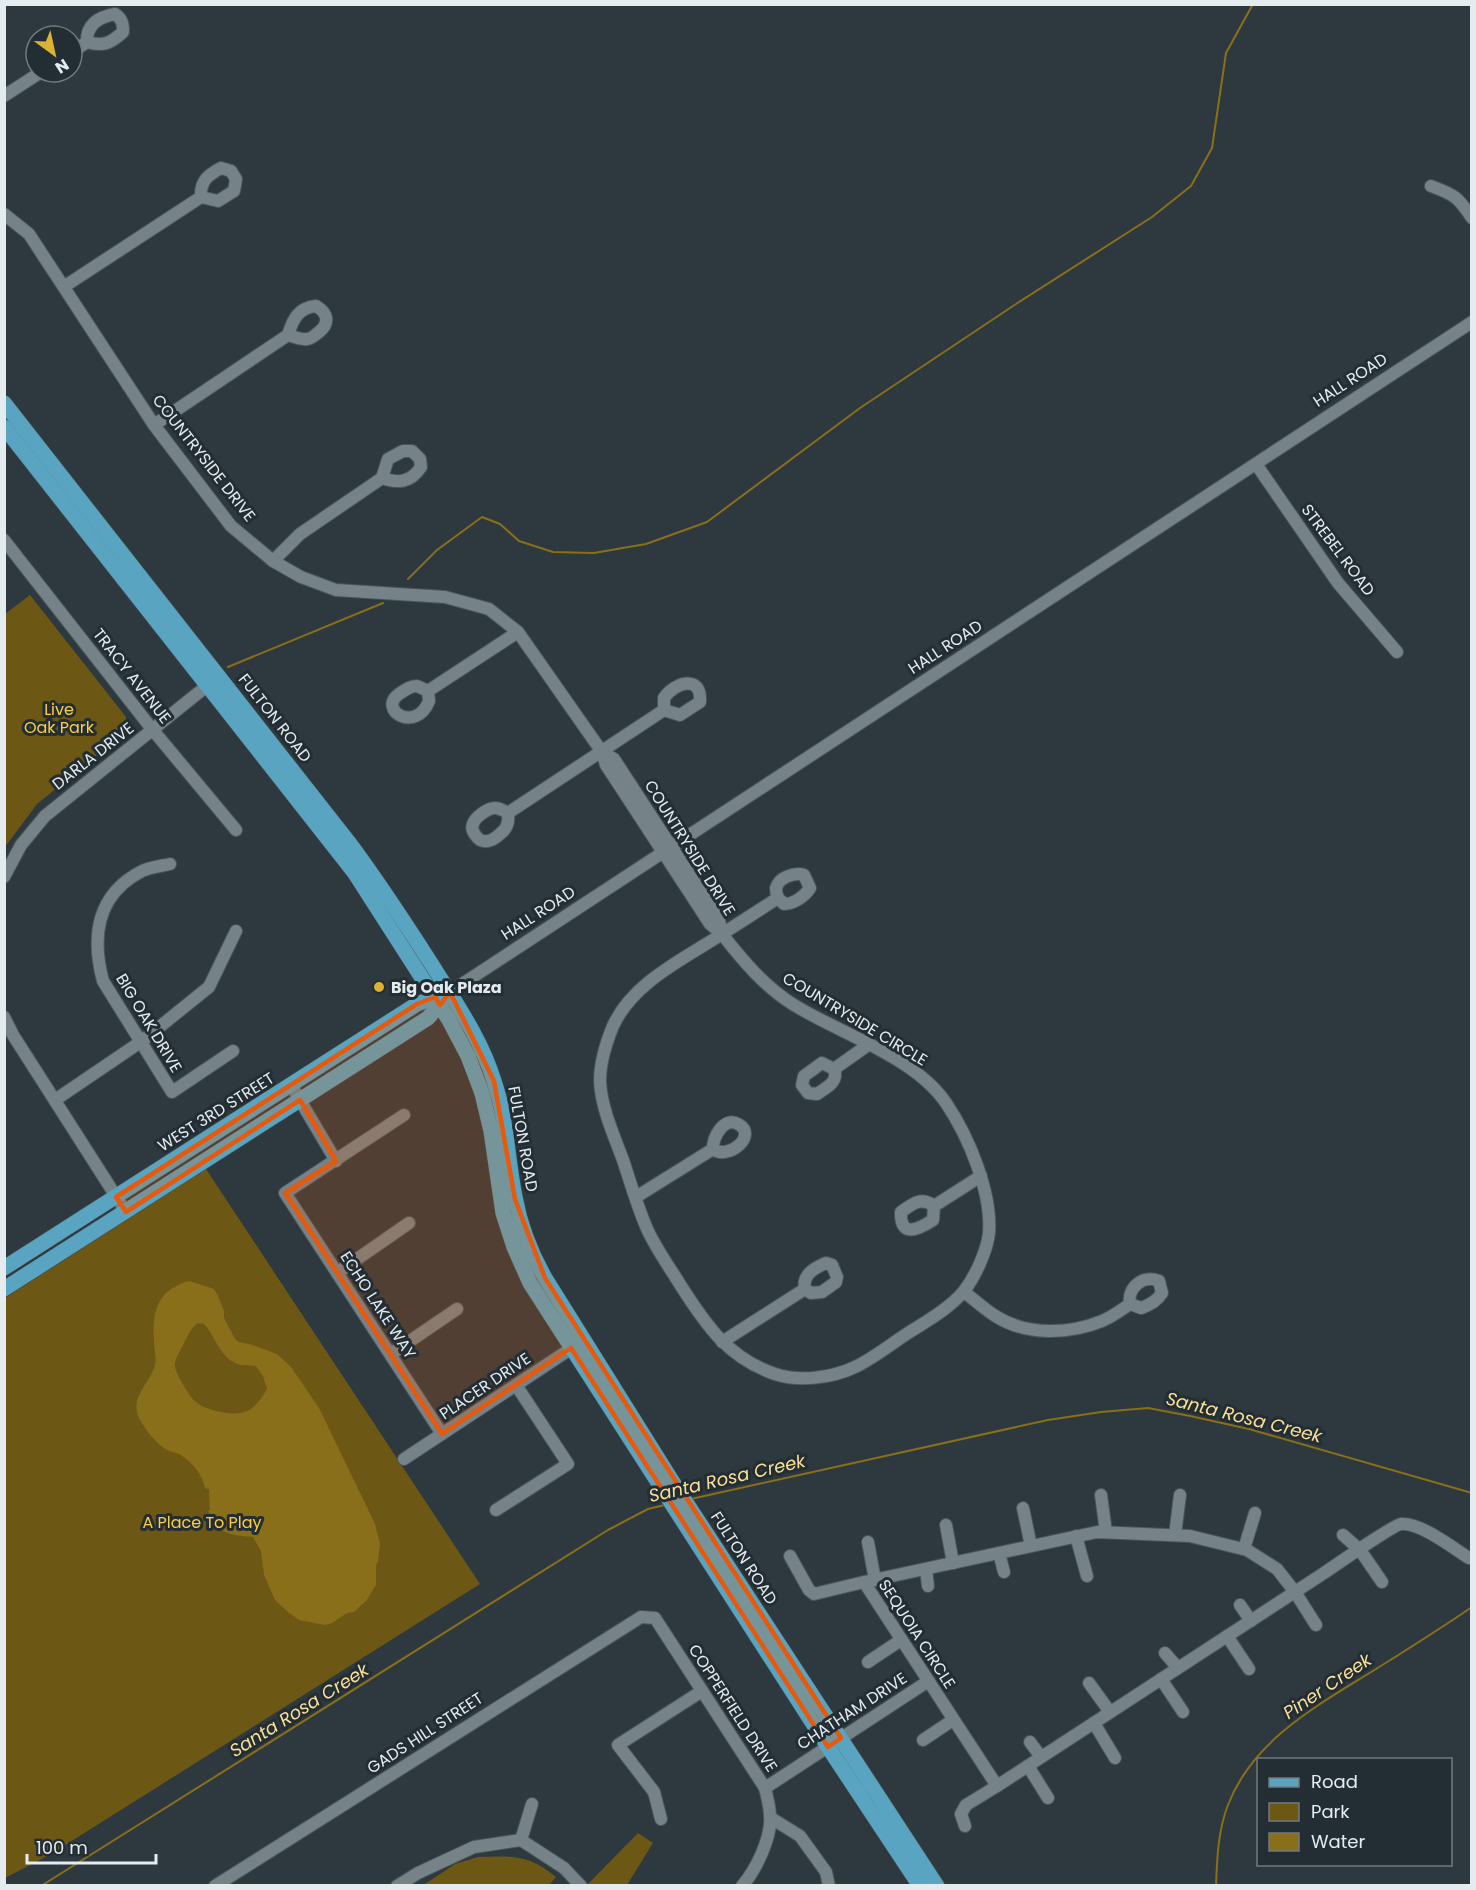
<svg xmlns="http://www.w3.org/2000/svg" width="1476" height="1890" viewBox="0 0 1476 1890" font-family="Poppins,sans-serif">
<rect width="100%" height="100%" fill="#2d393e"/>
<g fill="#6d5715">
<path d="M30,595L126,717V732L37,804L5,847V614Z"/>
<path d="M206,1169L480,1584L51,1854L5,1878V1298Z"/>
<path d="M638,1833L653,1843L627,1885H591L588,1884Z"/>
<path d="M478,1857C512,1856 529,1854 556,1877L549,1885L422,1886L455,1864Z"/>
</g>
<path fill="#8a6f1a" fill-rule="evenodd" d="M189,1281L214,1289L218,1296L224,1311V1318L235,1339L239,1342L253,1345L277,1354L291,1367L319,1408L375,1524L380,1544L378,1561L376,1565V1585L366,1601L354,1612L347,1613L332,1623L325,1625L299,1620L288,1612L275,1600L264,1575L261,1551L253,1537C236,1535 218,1536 214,1516L208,1512L210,1509L209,1489L205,1488C202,1474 193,1463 181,1455C176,1452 169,1452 164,1448C154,1441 146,1430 140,1420C128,1398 150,1384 155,1365C157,1359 154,1349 154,1342C152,1311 157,1290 189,1281ZM198,1323L204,1324C216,1337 221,1361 241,1365C246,1365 251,1365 256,1366L263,1376L267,1389C262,1398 255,1408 245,1412C233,1416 206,1411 196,1402C190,1398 176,1374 175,1367C174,1359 180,1352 183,1345C188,1336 189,1330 198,1323Z"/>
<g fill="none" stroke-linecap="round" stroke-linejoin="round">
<g stroke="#8a6f1a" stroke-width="2">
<path d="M408,579L437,550L482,517L500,524L519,541L553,552L594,553L646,544L707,522L860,408L1016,304L1152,217L1191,186L1212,148L1226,53L1253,4"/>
<path d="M228,667L383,603"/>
<path d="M691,1499L1048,1420L1101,1412L1148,1408L1190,1416L1249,1429L1472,1493"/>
<path d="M41,1886L608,1530L648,1509L665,1505"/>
<path d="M1216,1886C1217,1859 1218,1830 1228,1805C1253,1739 1320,1704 1376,1669C1408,1649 1440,1629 1472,1607"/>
</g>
<g stroke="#4b555a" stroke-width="14">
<g id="minor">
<path d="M115,14C122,19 123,23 123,32C111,43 103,47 87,42C86,25 98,17 115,14Z"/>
<path d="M72,52L87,42"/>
<path d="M4,96L41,72"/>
<path d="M1431,186C1455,195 1458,197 1472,218"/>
<path d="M4,214L29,234L154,425L231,526L273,561L301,577L336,590L445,597L489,609L518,632L602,752L606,765L710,924L722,934"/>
<path d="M65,286L201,197L218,201L234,191L236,179L231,171L221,168C208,175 200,181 201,197"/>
<path d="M154,425L288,335C294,337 301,340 307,339C312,339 315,335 319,332C330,323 328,313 316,306C298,308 293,319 288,335"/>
<path d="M1256,464L1338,583L1397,652"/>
<path d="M4,540L152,729L236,830"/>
<path d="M273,561L300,534L382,478C399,484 411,482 421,467L420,459L412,451H403L388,459L382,478"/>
<path d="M428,691L429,701C416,734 377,710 399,694C405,690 410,686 417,686L428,691L518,632"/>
<path d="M602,752L614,759L719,920L722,934"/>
<path d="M508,813C509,821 508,828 501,833C497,837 490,842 484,841C478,841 470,830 473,824C475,817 488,808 495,808C500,808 504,811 508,813L664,710L680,715L700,702C702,674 675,682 664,698V710"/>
<path d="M170,864C161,866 150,867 142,871C97,894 91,936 103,981L172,1092L233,1051"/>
<path d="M4,877L21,845L45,816L213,681"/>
<path d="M722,934C743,961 765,987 794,1005C841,1034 915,1057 946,1103C969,1137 992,1193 989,1233C987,1251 975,1277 964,1291C950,1308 927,1321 908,1333C891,1344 874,1358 855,1367C832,1378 799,1382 775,1374C728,1358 706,1325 681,1286C670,1268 657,1250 648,1231C638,1209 631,1184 623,1160C614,1136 601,1107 600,1081C600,1063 606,1043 613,1026C633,982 684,959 722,934Z"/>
<path d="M722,934L778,898L784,904C794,904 805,896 810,888L804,875C795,872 779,877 776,888C776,890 777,896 778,898"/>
<path d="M450,992L1472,322"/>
<path d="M4,1017L13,1035L126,1212"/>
<path d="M834,1069C839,1082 827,1087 817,1094L808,1093L802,1085L804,1076L822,1063L834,1069L868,1045"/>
<path d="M291,1085L336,1161"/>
<path d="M55,1100L142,1041L209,987L236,931"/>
<path d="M404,1115L285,1193L442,1434"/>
<path d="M636,1197L713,1149C728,1161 759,1135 738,1124C724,1116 712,1138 713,1149"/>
<path d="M934,1206L933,1220C919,1229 900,1239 901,1212C912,1204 921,1196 934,1206L981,1176"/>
<path d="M337,1273L409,1223"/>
<path d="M964,1292C975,1300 985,1310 997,1317C1028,1336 1070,1334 1102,1321C1112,1317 1121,1310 1130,1304L1141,1308C1150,1305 1157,1301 1162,1293L1159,1281C1143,1274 1127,1288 1130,1304"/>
<path d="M722,1342L805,1289L811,1293L822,1292L836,1282L837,1277L832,1265L826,1263C814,1268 802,1275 805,1289"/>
<path d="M391,1354L457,1309"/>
<path d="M404,1459L578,1344"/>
<path d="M1101,1495L1106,1532"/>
<path d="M1023,1508L1031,1546"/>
<path d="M496,1510L568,1464L516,1385"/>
<path d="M946,1525L953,1563"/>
<path d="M1175,1535L1180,1495"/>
<path d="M1343,1535L1360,1550L1382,1582"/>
<path d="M1076,1536L1087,1576"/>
<path d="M868,1542L875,1580"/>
<path d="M1244,1549L1255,1513"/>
<path d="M999,1553L1004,1572"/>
<path d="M790,1556L809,1590L814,1594L864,1582"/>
<path d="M926,1569L928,1586"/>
<path d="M1240,1605L1251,1621"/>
<path d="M1316,1625L1295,1592L1277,1569L1247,1550L1190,1536L1097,1532L864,1582L997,1786C1105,1716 1213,1645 1321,1575C1333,1567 1393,1525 1401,1524C1420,1522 1453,1548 1469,1558"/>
<path d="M1227,1636L1249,1669"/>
<path d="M1165,1653L1178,1668"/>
<path d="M868,1662L901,1640"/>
<path d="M1161,1679L1183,1712"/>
<path d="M1089,1683L1110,1712"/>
<path d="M1094,1723L1115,1758"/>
<path d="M923,1740L953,1720"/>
<path d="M1030,1742L1041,1757"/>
<path d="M1028,1766L1048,1798"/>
<path d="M765,1788L927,1682"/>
<path d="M771,1818L800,1836L826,1872L829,1886"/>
<path d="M661,1819L654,1792L618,1745L702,1691"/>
<path d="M965,1826L961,1814L966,1805L997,1786"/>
<path d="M521,1840L532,1804"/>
<path d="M215,1886L641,1617L655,1618L765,1788C767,1797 770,1807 770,1816C772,1837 756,1870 742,1886"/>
<path d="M397,1886L418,1873L474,1847L521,1840L564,1868L581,1886"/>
</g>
</g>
<g stroke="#4b555a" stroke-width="16">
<g id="major">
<path d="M4,403L350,844C380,884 407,926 434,968C457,1005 481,1039 494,1081C507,1119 507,1158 515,1197C520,1225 531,1253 545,1278L672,1481L937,1886"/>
<path d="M4,427L354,872L449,1020L468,1056L482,1093L491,1131L503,1213L514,1247L530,1283L828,1747L920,1886"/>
<path d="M4,1268L417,1004L444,994"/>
<path d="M4,1289L428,1018L444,999"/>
</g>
</g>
<use href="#minor" stroke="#758288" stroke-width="12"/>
<use href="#major" stroke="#59a4c0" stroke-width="15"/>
</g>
<path fill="#e8590c" fill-opacity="0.2" stroke="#e8590c" stroke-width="4.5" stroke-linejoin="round" d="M450,992L494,1081L515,1199L545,1278L841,1738L828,1747L571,1348L442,1434L285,1193L336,1161L300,1100L126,1212L116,1197L417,1004L435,997L440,1005Z"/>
<circle fill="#dbb233" stroke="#232e34" stroke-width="2" cx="379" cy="987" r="6"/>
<g text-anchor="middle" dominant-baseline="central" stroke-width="6" stroke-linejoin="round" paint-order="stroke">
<g font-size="16" fill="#e5ecf0" stroke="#232e34">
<text transform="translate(1350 380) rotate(-33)">HALL ROAD</text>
<text transform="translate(204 458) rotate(52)">COUNTRYSIDE DRIVE</text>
<text transform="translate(1338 550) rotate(53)">STREBEL ROAD</text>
<text transform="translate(945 647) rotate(-33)">HALL ROAD</text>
<text transform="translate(132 676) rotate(52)">TRACY AVENUE</text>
<text transform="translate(275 718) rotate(52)">FULTON ROAD</text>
<text transform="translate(93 756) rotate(-38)">DARLA DRIVE</text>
<text transform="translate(690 848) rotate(58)">COUNTRYSIDE DRIVE</text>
<text transform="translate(538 913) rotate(-33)">HALL ROAD</text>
<text transform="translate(855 1019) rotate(31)">COUNTRYSIDE CIRCLE</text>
<text transform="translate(149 1023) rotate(59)">BIG OAK DRIVE</text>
<text transform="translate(216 1112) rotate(-32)">WEST 3RD STREET</text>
<text transform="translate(523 1139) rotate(80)">FULTON ROAD</text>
<text transform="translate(378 1305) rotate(57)">ECHO LAKE WAY</text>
<text transform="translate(485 1386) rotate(-34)">PLACER DRIVE</text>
<text transform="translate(744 1558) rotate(57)">FULTON ROAD</text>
<text transform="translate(917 1634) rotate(57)">SEQUOIA CIRCLE</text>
<text transform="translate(733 1708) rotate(57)">COPPERFIELD DRIVE</text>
<text transform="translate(852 1711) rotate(-33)">CHATHAM DRIVE</text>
<text transform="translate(425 1733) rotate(-33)">GADS HILL STREET</text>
</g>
<g font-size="16" fill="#fdce3e" stroke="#232e34">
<text x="59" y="709">Live<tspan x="59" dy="18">Oak Park</tspan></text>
<text x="202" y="1522">A Place To Play</text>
</g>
<g font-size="16" font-weight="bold" fill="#e5ecf0" stroke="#232e34" text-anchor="start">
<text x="391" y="987">Big Oak Plaza</text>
</g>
<g font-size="18" font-style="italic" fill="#fadf97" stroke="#232e34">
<text transform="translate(1244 1417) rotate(14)">Santa Rosa Creek</text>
<text transform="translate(727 1478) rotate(-13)">Santa Rosa Creek</text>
<text transform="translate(1327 1686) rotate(-34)">Piner Creek</text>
<text transform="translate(299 1710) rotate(-32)">Santa Rosa Creek</text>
</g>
</g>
<rect width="1476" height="1890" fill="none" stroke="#e5ecf0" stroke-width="12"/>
<rect x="1257" y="1758" width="195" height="108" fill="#232e34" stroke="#717a7f" stroke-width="1.5"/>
<rect x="1269" y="1778" width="30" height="9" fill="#59a4c0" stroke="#717a7f" stroke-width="1.5"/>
<text x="1311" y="1788" font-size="18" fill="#e5ecf0">Road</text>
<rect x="1269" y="1803" width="30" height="18" fill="#6d5715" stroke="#717a7f" stroke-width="1.5"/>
<text x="1311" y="1818" font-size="18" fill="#e5ecf0">Park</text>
<rect x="1269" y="1833" width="30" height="18" fill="#8a6f1a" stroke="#717a7f" stroke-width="1.5"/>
<text x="1311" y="1848" font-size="18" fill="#e5ecf0">Water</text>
<g transform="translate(54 54) rotate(147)"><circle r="28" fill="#232e34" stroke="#717a7f" stroke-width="1.5"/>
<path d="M0-4.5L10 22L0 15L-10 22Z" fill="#dbb233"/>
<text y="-9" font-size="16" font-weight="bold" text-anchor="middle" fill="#e5ecf0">N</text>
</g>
<path d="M27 1854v9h129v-9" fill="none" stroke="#e5ecf0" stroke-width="3"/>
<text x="36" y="1854" font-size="18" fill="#e5ecf0" stroke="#232e34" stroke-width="4.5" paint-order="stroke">100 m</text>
</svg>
